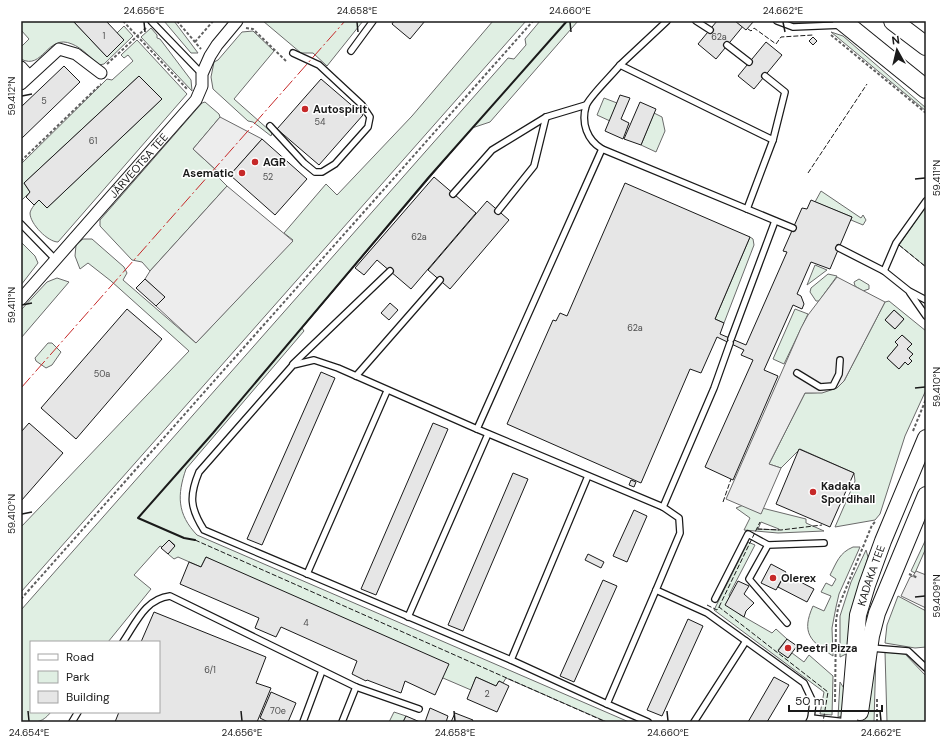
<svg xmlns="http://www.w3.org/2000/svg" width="947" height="743" viewBox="0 0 947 743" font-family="'DM Sans',sans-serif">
<rect width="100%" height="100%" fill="#fff"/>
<g fill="#e0efe3" stroke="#6a6a6a" fill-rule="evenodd">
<path d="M21,21H73L107,57L124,40L117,33L124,26L133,36L104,64L99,65C91,58 82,48 72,44C47,33 43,71 21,59V47L29,39L21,30Z"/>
<path d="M164,21H174L198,53H191Z"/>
<path d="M263,21H363L327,66L313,53H301Z"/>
<path d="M493,21H526L21,592V527L189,351L111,281L88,263L80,269L75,256L76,245L83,239H92L124,267L127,273L123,280L196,343L293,240L284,233L326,184L337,195L412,116Z"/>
<path d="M540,21H578L490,122L472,128L302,328L304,331L186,469C177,495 177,514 197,535L629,722H607L506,678L503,683L499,681L496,686L476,677L471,690L443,678L206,557L201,567L178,557L174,559L168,554L175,545L169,540L162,547L160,546L134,575L151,589L108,642H31V712H51C41,724 36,722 21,722V610L508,58L514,59L526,45L525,39Z"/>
<path d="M151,28L157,35V38L160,39L191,80L192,91L141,37Z"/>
<path d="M253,31L274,51L234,99L269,130L272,133L271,136L253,122L248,121L213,89L211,77L214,62L218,60L242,32Z"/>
<path d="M831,32L843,36L926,108V111Z"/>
<path d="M137,40L187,94L58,242C48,242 30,224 30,213C31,208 36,203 39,200L47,208L162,99L139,76L24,183L30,192L21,201V164L107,79L112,80L133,61L128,55L124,58L121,55Z"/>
<path d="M604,98L617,103L610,121L597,115Z"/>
<path d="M205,102L219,114L220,117L193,149L216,170L217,176L227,186L150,271L142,262L132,260L100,226V220L202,103Z"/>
<path d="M654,113L662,117L665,131L656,152L641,145Z"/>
<path d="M821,191L861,218L863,215L866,220L863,225L851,220L852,217L815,202Z"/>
<path d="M926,206V267L899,245Z"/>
<path d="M750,237L753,239L754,245L724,323L715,319Z"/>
<path d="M21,242L35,256L38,263L21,285Z"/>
<path d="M815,265L827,270L807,285Z"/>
<path d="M828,274L837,276L819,301H816L810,292L811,288Z"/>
<path d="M57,278L69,282L21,338V310L47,282Z"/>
<path d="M859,279L869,285V289L863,291L855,286L854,282Z"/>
<path d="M889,301L926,331V390L905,436L880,514L875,520L835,527L855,481L854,473L800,449L781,468L769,464L805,393C820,393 833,392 844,381L885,302ZM894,310L904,319L895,329L885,320ZM902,335L912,344L907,349L913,354L909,358L912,361L908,365L905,362L899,369L887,358L898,345L895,342Z"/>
<path d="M795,309L808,314L784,364L773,359Z"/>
<path d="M48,343H52L61,352L52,365L46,368L36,361L35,358Z"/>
<path d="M746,504L806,519V523L824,531L778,533L744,530L750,518L736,508ZM761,522L779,529V530L758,529Z"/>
<path d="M926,539V548L915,573L911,571Z"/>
<path d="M748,542L755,545L729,595L739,614L772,633L776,629L787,639L778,650L788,658L792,653L804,662L809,655L833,676L832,715L820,714L824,692L714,610Z"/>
<path d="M853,547H860L839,594L836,607L832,628L833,656C810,641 801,633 813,606L824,611L831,596L821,592L826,583L832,586L836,579L830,575C837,562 839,553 853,547Z"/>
<path d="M866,550L868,557L860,584L850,649L846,654L840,657V616L851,582Z"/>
<path d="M898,596L926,611V647L915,648L885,643L887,625Z"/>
<path d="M885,652L905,654L926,676V722H887Z"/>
<path d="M876,653L874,722H862L867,688Z"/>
<path d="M840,682L845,690L842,716L838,717Z"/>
<path d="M394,712L406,716L403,722H389Z"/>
</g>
<g fill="#ededed" stroke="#6a6a6a">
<path d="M220,117L262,139L230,175L216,170L193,149Z"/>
<path d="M227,186L293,241L196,343L156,306L164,297L145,279L150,271Z"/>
<path d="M837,277L885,302L844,381L837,388L822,393H805L769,464L781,468L761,514L726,499L801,328L808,315Z"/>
<path d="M916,571L926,575V608L901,596L910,577L913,576Z"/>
</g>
<g fill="#e6e6e6" stroke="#1a1a1a">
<path d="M73,21H106L124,40L107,57Z"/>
<path d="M394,21H425L410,39L392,24Z"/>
<path d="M717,21H739L744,25L716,59L698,44Z"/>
<path d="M735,21H754L746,30Z"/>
<path d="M813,37L817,41L813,45L809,41Z"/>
<path d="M766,42L782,55L754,89L738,76Z"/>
<path d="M64,66L80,82L21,139V107Z"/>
<path d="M139,76L162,99L47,208L39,200L34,205L26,197L30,192L24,183Z"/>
<path d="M321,79L363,115L319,165L277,129Z"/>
<path d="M620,95L630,98L621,119L629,123L623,139L605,131Z"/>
<path d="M640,102L656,109L641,145L624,139Z"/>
<path d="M262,139L307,179L275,215L230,175Z"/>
<path d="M434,177L476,213L411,289L377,260L364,275L355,268Z"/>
<path d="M625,183L750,237L715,319L724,323L720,334L746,345L787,252L783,251L802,208L807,209L811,200L852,217L830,269L811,262L797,294L801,296L804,304L802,309L793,305L764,370L778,376L733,480L705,467L753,360L741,355L744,350L717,337L701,373L690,369L641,483L507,424L553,320L556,321L560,313L567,316Z"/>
<path d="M487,201L509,220L450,289L428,270Z"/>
<path d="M145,279L165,297L156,306L136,288Z"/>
<path d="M390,303L398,310L389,320L381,313Z"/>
<path d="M127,309L162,339L76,439L41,408Z"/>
<path d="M894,310L904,319L895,329L885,320Z"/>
<path d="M902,335L912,344L907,349L913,354L909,358L912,361L908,365L905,362L899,369L887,358L898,345L895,342Z"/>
<path d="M321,372L335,378L262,545L247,539Z"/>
<path d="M29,423L63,453L21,501V432Z"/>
<path d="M433,423L448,429L376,595L361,589Z"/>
<path d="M799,449L854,473L830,527L776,504Z"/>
<path d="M513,473L528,479L463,631L448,625Z"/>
<path d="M631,480L636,482L634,487L629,485Z"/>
<path d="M634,510L647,516L627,562L613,556Z"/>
<path d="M169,540L175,546L168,554L161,548Z"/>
<path d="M588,554L604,562L601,568L585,560Z"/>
<path d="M206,557L449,664L435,695L405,681L401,693L367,680L366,681L352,674L357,661L281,627L276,637L255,628L259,618L180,584L189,562L201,567Z"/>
<path d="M771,564L786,572L776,590L761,583Z"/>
<path d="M785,574L814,589L807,602L778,587Z"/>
<path d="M603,580L617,586L574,682L560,676Z"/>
<path d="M738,581L749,586L744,594L754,603L746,611L744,617L725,605Z"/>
<path d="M154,612L266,657L256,683L271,688L257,722H115L119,712H159V642H141Z"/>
<path d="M688,619L703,626L662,716L647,710Z"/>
<path d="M787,639L797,646L788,658L778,651Z"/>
<path d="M476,677L496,686L499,681L509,686L497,712L467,699Z"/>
<path d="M774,677L789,685L767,722H748Z"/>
<path d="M271,692L296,703L288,722H268L260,718Z"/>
<path d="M430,708L448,716L446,722H425Z"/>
<path d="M455,713L473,720L472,722H451Z"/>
<path d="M406,716L420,722H403Z"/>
</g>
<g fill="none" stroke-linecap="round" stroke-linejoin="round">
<g stroke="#1a1a1a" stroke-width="8">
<g id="service">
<path d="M151,21L202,74"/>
<path d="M696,21L710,30"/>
<path d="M777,21L793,27L842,25"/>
<path d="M727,45L749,62"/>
<path d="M351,51L373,21"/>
<path d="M620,65L667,21"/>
<path d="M765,76L785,92L773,140"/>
<path d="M270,126L304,163L315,172H322L335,164L368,127L370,117L362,105L319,65L293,53"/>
<path d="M602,149C587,140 581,123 586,106C588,98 614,73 620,65L773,140L747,209"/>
<path d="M453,194L492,150L546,117L586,105"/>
<path d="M498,211L534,166L546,117"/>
<path d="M21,224L55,259"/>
<path d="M839,248L884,271L909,291L926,300"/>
<path d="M884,271L896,243L926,201"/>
<path d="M910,293L926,316"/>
<path d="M731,339L775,221"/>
<path d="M730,343L714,388L663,507L679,518L680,533L656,590L707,613L804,683L813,702L811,718L809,722"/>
<path d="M293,364L390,271"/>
<path d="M797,373L820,387L833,386L839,374L840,360"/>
<path d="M356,376L440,280"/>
<path d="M477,429L338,368L314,360L293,365L199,472C189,496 190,508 204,530L511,660L607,704"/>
<path d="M663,507L477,429L602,149L793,228"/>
<path d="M307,574L387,391"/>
<path d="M715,599L748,534L768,545"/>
<path d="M408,617L488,434"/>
<path d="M787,623L749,579L768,545L824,543"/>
<path d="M123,642C136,623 145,599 170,596L356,687L419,709"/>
<path d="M871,648L908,651L926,668"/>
<path d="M511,660L588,476"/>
<path d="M811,718L846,722"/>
<path d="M72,722L78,712"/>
<path d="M303,722L322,671"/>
<path d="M342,722L356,687"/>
<path d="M648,722L607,704L656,590"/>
<path d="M694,722L746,641"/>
</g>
</g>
<g stroke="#1a1a1a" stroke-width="13">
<g id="minor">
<path d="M21,67L29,76"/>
<path d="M21,84L59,49L76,54L101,73"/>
<path id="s1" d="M21,299L196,100L202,86V74L210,56L217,45L237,21"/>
</g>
</g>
<g stroke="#1a1a1a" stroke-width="18">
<g id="secondary">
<path d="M860,712L871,636L877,613L926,495"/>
<path id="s2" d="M849,722L858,615L867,585L883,541L926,438"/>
</g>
</g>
<g stroke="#1a1a1a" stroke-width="20">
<g id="primary">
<path d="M842,21L926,89"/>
<path d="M893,21L926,46"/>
</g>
</g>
<g stroke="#5f5f5f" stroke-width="2" stroke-dasharray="3 2" stroke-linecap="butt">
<path d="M123,21L188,90"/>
<path d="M177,21L201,49"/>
<path d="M246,28L253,29L286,61"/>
<path d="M831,35L926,113"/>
<path d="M195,42L213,21"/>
<path d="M107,64L146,28"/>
<path d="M21,161L101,84"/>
<path d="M913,431L926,399"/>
<path d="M909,574L918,578"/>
<path d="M21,599L533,21"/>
<path d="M835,702L836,621L838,608L872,525L875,522"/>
<path d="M877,722V699"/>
</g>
<use href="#service" stroke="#fff" stroke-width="5.5"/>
<use href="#minor" stroke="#fff" stroke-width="11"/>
<use href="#secondary" stroke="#fff" stroke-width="16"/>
<use href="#primary" stroke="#fff" stroke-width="18"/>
<g stroke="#1a1a1a" stroke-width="1" stroke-dasharray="5 2" stroke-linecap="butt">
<path d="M748,29L751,31L754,28L776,44L781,37L813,35"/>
<path d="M808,173L867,84"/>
<path d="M899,245L926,267"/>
<path d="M723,502L731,479"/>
<path d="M757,529L781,530L822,525"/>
<path d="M195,540L606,722"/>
<path d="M707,605L717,610L719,607L828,692L823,722"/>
<path d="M719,607L760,522"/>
</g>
<path stroke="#1a1a1a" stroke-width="2" d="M195,540L184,538L138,518L213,433L429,177L567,21"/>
<path stroke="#c62828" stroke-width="1" stroke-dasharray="14 3 2 3" stroke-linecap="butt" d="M21,388L345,21"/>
</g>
<path fill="none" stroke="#1a1a1a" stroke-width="1.5" d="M144,22L145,32M357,22L358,32M570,22L571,32M783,22L785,32M22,96L32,94M915,179L925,178M22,305L32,303M915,388L925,387M22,514L32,512M915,597L925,596M28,711L29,721M241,711L242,721M454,711L455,721M667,711L668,721M880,711L881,721"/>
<g fill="#c62828" stroke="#fff" stroke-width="1.5">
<circle cx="305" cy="109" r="4"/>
<circle cx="255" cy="162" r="4"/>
<circle cx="242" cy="173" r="4"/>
<circle cx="813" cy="492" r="4"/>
<circle cx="773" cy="578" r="4"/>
<circle cx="788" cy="648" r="4"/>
</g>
<g text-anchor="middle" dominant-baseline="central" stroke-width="3" stroke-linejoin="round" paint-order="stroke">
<g font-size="9" fill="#4d4d4d">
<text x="104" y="36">1</text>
<text x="719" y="37">62a</text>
<text x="44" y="101">5</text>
<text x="320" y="122">54</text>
<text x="93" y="141">61</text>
<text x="268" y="177">52</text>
<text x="419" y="237">62a</text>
<text x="635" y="328">62a</text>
<text x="102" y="374">50a</text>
<text x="306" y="623">4</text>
<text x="210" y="670">6/1</text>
<text x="487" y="694">2</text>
<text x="278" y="711">70e</text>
</g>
<g font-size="11" font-weight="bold" fill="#1a1a1a" stroke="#fff" text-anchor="start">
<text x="313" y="109">Autospirit</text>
<text x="263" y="162">AGR</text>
<text x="234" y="173" text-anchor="end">Asematic</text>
<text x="821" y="486">Kadaka<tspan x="821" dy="13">Spordihall</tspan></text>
<text x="781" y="578">Olerex</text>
<text x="796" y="648">Peetri Pizza</text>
</g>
<g font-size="11" fill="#1a1a1a" stroke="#fff">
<text stroke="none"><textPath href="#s1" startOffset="178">JÄRVEOTSA TEE</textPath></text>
<text stroke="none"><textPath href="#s2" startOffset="149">KADAKA TEE</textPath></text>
</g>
</g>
<rect width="947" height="743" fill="none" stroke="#ffffff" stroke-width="44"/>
<rect x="30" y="641" width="130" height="72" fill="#ffffff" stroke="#a3a3a3"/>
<rect x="38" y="654" width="20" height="6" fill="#ffffff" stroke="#a3a3a3"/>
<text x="66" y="661" font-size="12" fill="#1a1a1a">Road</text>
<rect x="38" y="671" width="20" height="12" fill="#e0efe3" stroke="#a3a3a3"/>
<text x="66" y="681" font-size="12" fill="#1a1a1a">Park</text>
<rect x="38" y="691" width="20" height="12" fill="#e6e6e6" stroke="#a3a3a3"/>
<text x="66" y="701" font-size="12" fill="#1a1a1a">Building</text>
<g transform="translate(897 50) rotate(352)" stroke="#ffffff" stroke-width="3" paint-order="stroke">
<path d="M0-3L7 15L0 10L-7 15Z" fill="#1a1a1a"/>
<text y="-6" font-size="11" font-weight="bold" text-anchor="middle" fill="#1a1a1a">N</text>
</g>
<path d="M789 705v6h93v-6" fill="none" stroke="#1a1a1a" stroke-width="2"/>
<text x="795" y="705" font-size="12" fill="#1a1a1a" stroke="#ffffff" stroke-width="3" paint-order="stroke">50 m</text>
<rect x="22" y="22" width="903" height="699" fill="none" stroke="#1a1a1a" stroke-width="1.5"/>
<g font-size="10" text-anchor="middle" fill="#1a1a1a">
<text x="144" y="14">24.656°E</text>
<text x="357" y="14">24.658°E</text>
<text x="570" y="14">24.660°E</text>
<text x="783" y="14">24.662°E</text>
<text transform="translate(11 96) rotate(-90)" y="4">59.412°N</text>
<text transform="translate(936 178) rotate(-90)" y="4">59.411°N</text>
<text transform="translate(11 305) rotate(-90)" y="4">59.411°N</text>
<text transform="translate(936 387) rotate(-90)" y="4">59.410°N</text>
<text transform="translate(11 514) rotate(-90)" y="4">59.410°N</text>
<text transform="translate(936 596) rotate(-90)" y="4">59.409°N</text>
<text x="29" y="736">24.654°E</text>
<text x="242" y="736">24.656°E</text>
<text x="455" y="736">24.658°E</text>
<text x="668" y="736">24.660°E</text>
<text x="881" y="736">24.662°E</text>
</g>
</svg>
